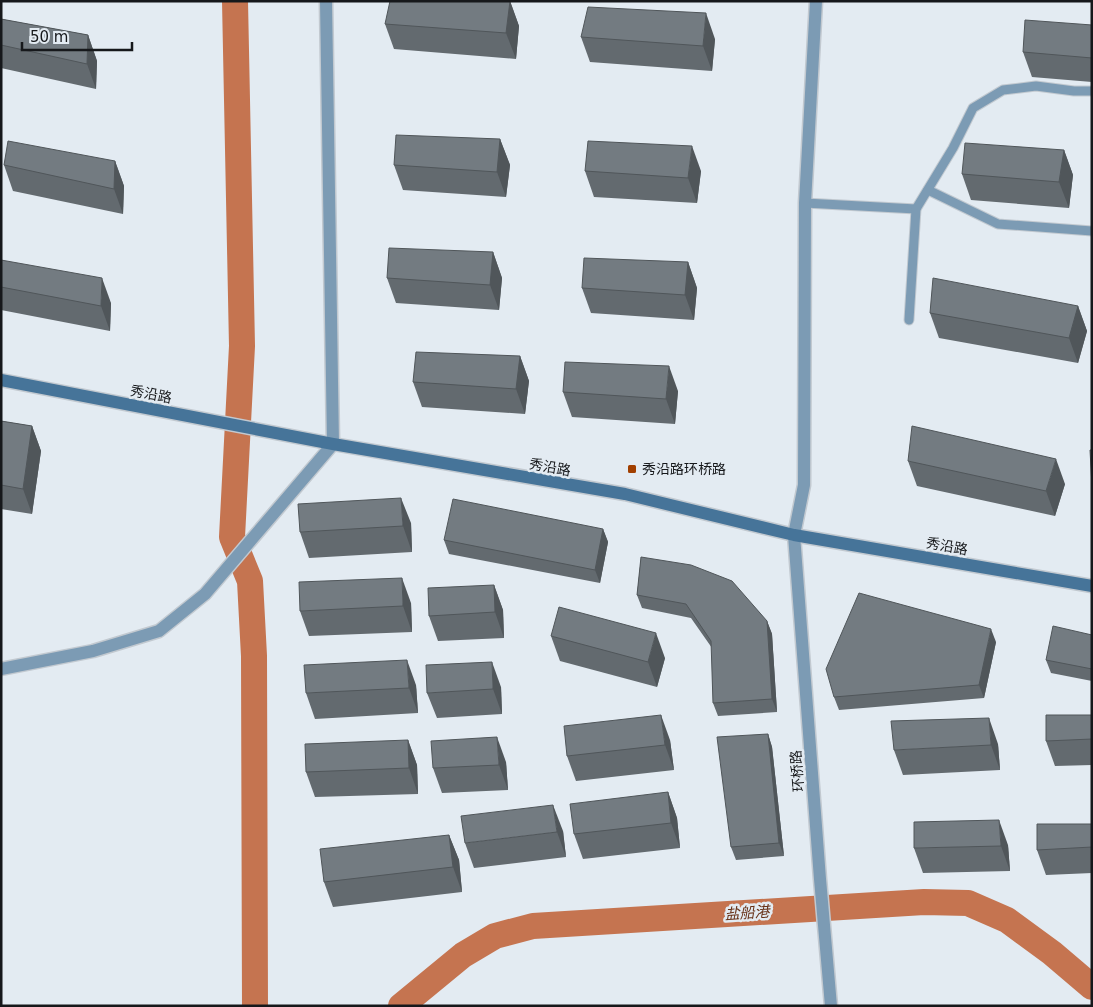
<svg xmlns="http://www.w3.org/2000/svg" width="1093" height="1007" viewBox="0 0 1093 1007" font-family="'DejaVu Sans','Noto Sans SC',sans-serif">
<rect width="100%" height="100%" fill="#e3ebf2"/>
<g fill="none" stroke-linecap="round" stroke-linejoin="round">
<g stroke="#c57450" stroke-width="26">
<path d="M235,1L242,346L232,537L250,581L254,656L255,1006"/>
<path d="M401,1006L463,955L495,936L533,926L924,902L968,903L1007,920L1052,953L1092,987"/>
</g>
<g stroke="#c2c9d0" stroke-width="11">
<g id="service">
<path d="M928,190L998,224L1092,231"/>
<path d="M805,203L916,209"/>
<path d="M909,320L916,209L953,148L973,108L1003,90L1036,86L1074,91H1092"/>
</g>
</g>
<g stroke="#c2c9d0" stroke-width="15">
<g id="minor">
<path d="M794,535L804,485L805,203L816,1"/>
<path d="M1,669L93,651L159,631L205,594L333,444L326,1"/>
</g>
</g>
<g stroke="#c2c9d0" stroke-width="15">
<path id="tertiary" d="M794,535L820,879L831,1006"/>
</g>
<g stroke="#c2c9d0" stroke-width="15">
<path id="secondary" d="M1,380L333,444L625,494L794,535L1092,586"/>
</g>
<use href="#service" stroke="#7c9bb4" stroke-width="9"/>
<use href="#minor" stroke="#7c9bb4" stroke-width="12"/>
<use href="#tertiary" stroke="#7c9bb4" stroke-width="12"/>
<use href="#secondary" stroke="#467499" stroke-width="12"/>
</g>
<g fill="#636a6f">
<path d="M510,1L519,26L516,59L394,49L385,24Z"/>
<path d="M1,19L88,35L97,61L96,89L1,68Z"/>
<path d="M1092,25V82L1032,77L1023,52Z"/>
<path d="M581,37L715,39L712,71L590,62Z"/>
<path d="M500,139L510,165L506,197L403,190L394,165Z"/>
<path d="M1064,150L1073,175L1069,208L971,200L962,174Z"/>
<path d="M115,161L124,186L123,214L13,191L4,165Z"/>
<path d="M585,171H701L697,203L594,197Z"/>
<path d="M493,252L502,278L499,310L396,303L387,278Z"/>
<path d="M1,260L111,303L110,331L1,310Z"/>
<path d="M688,262L697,288L694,320L591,313L582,288Z"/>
<path d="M1078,306L1087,331L1078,363L939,338L930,313Z"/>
<path d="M520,356L529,381L525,414L422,407L413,382Z"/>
<path d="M678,391L675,424L572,417L563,392Z"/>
<path d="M1,421L32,426L41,451L32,514L1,509Z"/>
<path d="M908,461L1065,484L1055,516L917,486Z"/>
<path d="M411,523L412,552L309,558L300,532Z"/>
<path d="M603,529L608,542L600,583L449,554L444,540Z"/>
<path d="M641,557L767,621L772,634L777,712L718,716L713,703L712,648L691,618L642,608L637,595Z"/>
<path d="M494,585L503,610L504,638L438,641L429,616Z"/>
<path d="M411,603L412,632L309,636L300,611Z"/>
<path d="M1092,635V681L1051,673L1046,660Z"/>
<path d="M551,636L665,658L657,687L560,661Z"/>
<path d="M996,642L984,698L839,710L834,697Z"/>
<path d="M416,685L418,713L315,719L306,693Z"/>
<path d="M501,687L502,714L437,718L427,693Z"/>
<path d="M1092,715V765L1055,766L1046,741Z"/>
<path d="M768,734L772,747L784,856L736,860L731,847Z"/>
<path d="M408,740L417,765L418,794L315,797L306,772Z"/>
<path d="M670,740L674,770L576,781L567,756Z"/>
<path d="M998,744L1000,770L903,775L894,750Z"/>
<path d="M506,762L508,790L442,793L433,768Z"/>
<path d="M668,792L677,818L680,848L583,859L574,834Z"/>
<path d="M1092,824V873L1046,875L1037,850Z"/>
<path d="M563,831L566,857L474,868L465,843Z"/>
<path d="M449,835L459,860L462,892L333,907L324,882Z"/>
<path d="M1008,845L1010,871L923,873L914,848Z"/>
</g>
<g fill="#50565a">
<path d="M510,1L519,26L516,59L506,33Z"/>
<path d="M706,13L715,39L712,71L703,46Z"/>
<path d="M88,35L97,61L96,89L87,64Z"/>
<path d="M500,139L510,165L506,197L497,172Z"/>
<path d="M692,146L701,171L697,203L688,178Z"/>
<path d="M1064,150L1073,175L1069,208L1059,182Z"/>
<path d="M115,161L124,186L123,214L114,189Z"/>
<path d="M493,252L502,278L499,310L490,285Z"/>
<path d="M688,262L697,288L694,320L685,295Z"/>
<path d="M102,278L111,303L110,331L101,306Z"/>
<path d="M1078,306L1087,331L1078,363L1069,338Z"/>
<path d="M520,356L529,381L525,414L516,389Z"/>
<path d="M669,366L678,391L675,424L666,399Z"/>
<path d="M32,426L41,451L32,514L23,489Z"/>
<path d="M1056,459L1065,484L1055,516L1046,491Z"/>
<path d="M401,498L411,523L412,552L403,526Z"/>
<path d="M603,529L608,542L600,583L595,570Z"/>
<path d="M402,578L411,603L412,632L403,606Z"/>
<path d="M494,585L503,610L504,638L495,612Z"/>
<path d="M767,621L772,634L777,712L772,699Z"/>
<path d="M991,629L996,642L984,698L979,685Z"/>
<path d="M656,633L665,658L657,687L648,662Z"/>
<path d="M407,660L416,685L418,713L409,688Z"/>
<path d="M492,662L501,687L502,714L493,689Z"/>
<path d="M661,715L670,740L674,770L665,745Z"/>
<path d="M989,718L998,744L1000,770L991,745Z"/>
<path d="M768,734L772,747L784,856L779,843Z"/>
<path d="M497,737L506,762L508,790L499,765Z"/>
<path d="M408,740L417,765L418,794L409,768Z"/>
<path d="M668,792L677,818L680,848L671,823Z"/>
<path d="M553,805L563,831L566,857L557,832Z"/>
<path d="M999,820L1008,845L1010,871L1001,846Z"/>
<path d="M449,835L459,860L462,892L453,867Z"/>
</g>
<g fill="#737b81" stroke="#50565a">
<path d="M390,1H510L506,33L385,24Z"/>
<path d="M588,7L706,13L703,46L581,37Z"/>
<path d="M1,19L88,35L87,64L1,45Z"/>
<path d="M1025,20L1092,25V58L1023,52Z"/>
<path d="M396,135L500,139L497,172L394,165Z"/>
<path d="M8,141L115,161L114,189L4,165Z"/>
<path d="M588,141L692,146L688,178L585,171Z"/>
<path d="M965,143L1064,150L1059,182L962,174Z"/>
<path d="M389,248L493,252L490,285L387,278Z"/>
<path d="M584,258L688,262L685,295L582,288Z"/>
<path d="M1,260L102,278L101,306L1,287Z"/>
<path d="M933,278L1078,306L1069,338L930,313Z"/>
<path d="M416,352L520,356L516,389L413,382Z"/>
<path d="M565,362L669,366L666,399L563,392Z"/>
<path d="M1,421L32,426L23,489L1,485Z"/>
<path d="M912,426L1056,459L1046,491L908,461Z"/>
<path d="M1090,450H1092V486Z"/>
<path d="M401,498L403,526L300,532L298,504Z"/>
<path d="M453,499L603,529L595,570L444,540Z"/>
<path d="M641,557L691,565L732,581L767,621L772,699L713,703L711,641L686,604L637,595Z"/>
<path d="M402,578L403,606L300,611L299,582Z"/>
<path d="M494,585L495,612L429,616L428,588Z"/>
<path d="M859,593L991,629L979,685L834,697L826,669Z"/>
<path d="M559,607L656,633L648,662L551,636Z"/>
<path d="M1053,626L1092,635V669L1046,660Z"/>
<path d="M407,660L409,688L306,693L304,665Z"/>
<path d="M492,662L493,689L427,693L426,665Z"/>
<path d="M661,715L665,745L567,756L564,726Z"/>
<path d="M1046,715H1092V739L1046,741Z"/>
<path d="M989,718L991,745L894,750L891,721Z"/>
<path d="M768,734L779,843L731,847L717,737Z"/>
<path d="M497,737L499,765L433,768L431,741Z"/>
<path d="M408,740L409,768L306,772L305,744Z"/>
<path d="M668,792L671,823L574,834L570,804Z"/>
<path d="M553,805L557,832L465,843L461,816Z"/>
<path d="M999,820L1001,846L914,848V822Z"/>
<path d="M1037,824H1092V847L1037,850Z"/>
<path d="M449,835L453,867L324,882L320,849Z"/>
</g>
<rect fill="#a13f00" stroke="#e3ebf2" stroke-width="2" x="627" y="464" width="10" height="10" rx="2.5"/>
<g text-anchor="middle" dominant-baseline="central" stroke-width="5" stroke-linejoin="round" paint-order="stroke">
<g font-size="14" fill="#16181b" stroke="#e3ebf2">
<text transform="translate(151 394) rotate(11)">秀沿路</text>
<text transform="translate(550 467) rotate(10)">秀沿路</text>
<text transform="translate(947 546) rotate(10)">秀沿路</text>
<text transform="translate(797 771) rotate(-94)">环桥路</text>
</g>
<g font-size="14" fill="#16181b" stroke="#e3ebf2" text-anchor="start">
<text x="642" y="469">秀沿路环桥路</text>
</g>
<g font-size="15" font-style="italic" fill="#683218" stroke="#e3ebf2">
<text transform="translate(747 913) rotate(-4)">盐船港</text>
</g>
</g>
<rect width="1093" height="1007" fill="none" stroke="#16181b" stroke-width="5"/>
<path d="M22 42v8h110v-8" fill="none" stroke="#16181b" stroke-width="2.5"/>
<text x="30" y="42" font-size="15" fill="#16181b" stroke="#e3ebf2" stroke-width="4" paint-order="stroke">50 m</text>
</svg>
